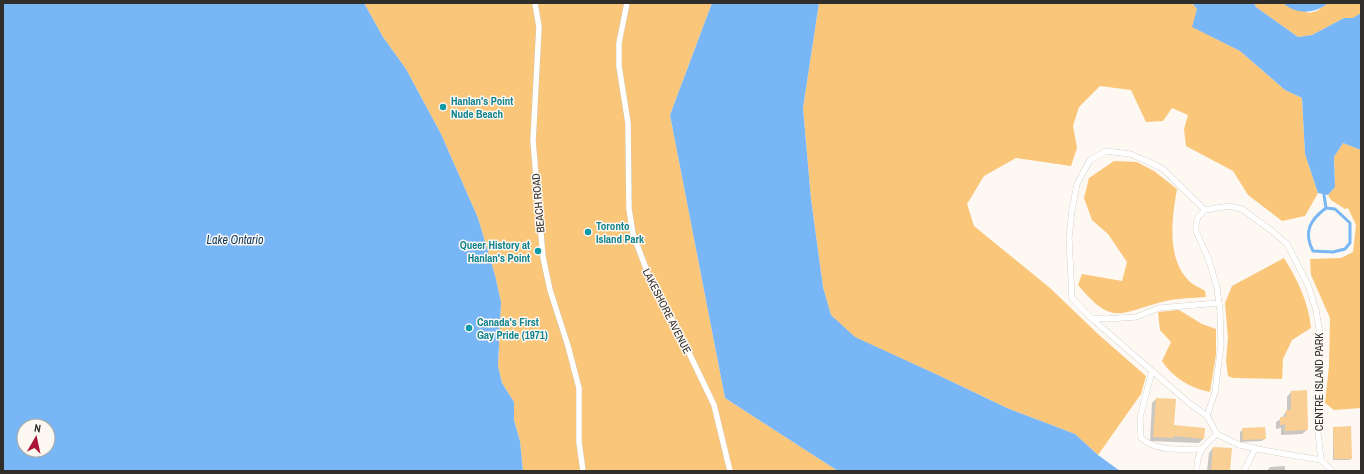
<svg xmlns="http://www.w3.org/2000/svg" width="1364" height="474" viewBox="0 0 1364 474" font-family="'Archivo Narrow',sans-serif">
<rect width="100%" height="100%" fill="#fdf8f2"/>
<g fill="#fac679">
<path d="M364,3H712L670,115L725,398L838,471H523L520,441L514,420V402L502,383L498,366L501,302L495,275L478,218L441,134L406,69L383,37Z"/>
<path d="M819,3H1192L1197,9L1193,27L1240,51L1285,90L1302,98L1305,154L1318,193L1305,216L1282,221L1248,195L1233,171L1186,146L1184,129L1188,115L1172,108L1163,121L1146,122L1131,90L1100,86L1079,107L1073,126L1077,148L1071,166L1016,158L984,176L967,204L974,226L1050,288L1099,335L1146,376L1141,394L1098,455L1075,434L1007,408L940,376L854,337L831,315L823,287L811,199L803,108Z"/>
<path d="M1254,3H1283L1309,13L1317,11L1328,3H1361V13L1353,18H1344L1312,35L1298,37L1256,7Z"/>
<path d="M1343,143L1361,150V408L1334,410L1325,403L1329,366L1330,318L1311,275L1310,259L1341,258L1353,252L1356,225L1348,208L1345,209L1331,200L1328,195L1335,187L1334,157Z"/>
<path d="M1114,161L1137,162L1154,171L1177,189C1172,218 1166,258 1189,281C1193,285 1201,288 1205,291L1206,297C1193,298 1179,298 1166,301C1120,312 1114,328 1078,285L1082,274L1122,281L1127,262L1108,234L1092,220L1084,198L1089,178Z"/>
<path d="M1284,258C1297,279 1309,303 1311,328L1292,340L1283,359L1282,379L1233,378L1228,376L1226,361L1228,338L1225,303L1232,286Z"/>
<path d="M1179,310L1202,324L1216,329V355L1210,392C1190,388 1172,377 1162,361L1171,342L1160,330L1158,312Z"/>
</g>
<g fill="#79b6f6" fill-rule="evenodd">
<path d="M3,3H364L383,37L406,69L441,134L478,218L495,275L501,302L498,366L502,383L514,402V420L520,441L523,471H3ZM24,426H48V450H24Z"/>
<path d="M712,3H819L803,108L811,199L823,287L831,315L855,337L940,376L1007,408L1075,434L1098,455L1120,471H838L725,398L670,115Z"/>
<path d="M1192,3H1254L1256,7L1298,37L1312,35L1344,18H1353L1361,13V150L1343,143L1334,157L1335,187L1328,195L1318,193L1305,154L1302,98L1285,90L1240,51L1192,27L1197,9Z"/>
<path d="M1283,3H1328C1315,14 1296,15 1283,3Z"/>
</g>
<g fill="#0003">
<path d="M1291,392L1307,430L1302,434L1281,435V428L1276,429V422L1282,418L1287,410V397Z"/>
<path d="M1156,399L1173,426L1203,439L1199,443L1150,441L1152,403Z"/>
<path d="M1333,428L1351,458L1350,460H1333Z"/>
<path d="M1243,429L1265,438L1262,441L1240,442V432Z"/>
<path d="M1213,448L1229,471H1207L1209,453Z"/>
<path d="M1285,466V471H1267L1270,467Z"/>
</g>
<g fill="none" stroke-linecap="round" stroke-linejoin="round">
<path stroke="#79b6f6" stroke-width="3" d="M1324,195L1326,208C1310,220 1303,232 1313,251L1333,252L1345,249L1350,243V223L1335,209L1326,208"/>
</g>
<g fill="#facf93">
<path d="M1307,390L1308,430L1285,431V424L1280,425V417H1286V410H1291V391Z"/>
<path d="M1156,398L1176,399L1174,425L1205,428L1204,439L1174,436V438L1153,437Z"/>
<path d="M1351,426L1352,459H1334L1333,427Z"/>
<path d="M1265,427L1266,439L1243,440L1242,428Z"/>
<path d="M1213,447L1232,448L1230,471H1211Z"/>
</g>
<g fill="none" stroke-linecap="round" stroke-linejoin="round">
<g stroke="#c1bdb7" stroke-width="6">
<g id="lane">
<path d="M535,3L539,27L533,141L543,257L550,290L568,346L579,388V442L583,471"/>
<path d="M627,3L619,43V66L628,123L629,209L633,234L650,279L679,332L714,405L730,471"/>
<path d="M1205,210L1163,169L1147,161L1130,154L1106,151L1090,160L1077,184L1072,210L1069,238L1072,298L1090,317L1189,403L1207,416L1217,434L1239,445L1268,451L1321,460"/>
<path d="M1091,318L1106,319L1136,317L1159,308L1219,303"/>
<path d="M1152,371L1140,417L1141,438C1157,452 1181,449 1201,449"/>
<path d="M1207,416L1215,392L1221,345L1220,311L1217,288L1209,260L1196,231V224L1198,217L1205,210L1229,206L1242,209L1272,231L1287,244L1308,285L1316,310L1320,334L1316,415L1321,460L1332,471"/>
<path d="M1197,471C1196,453 1204,445 1217,434"/>
<path d="M1244,471L1255,449"/>
</g>
</g>
<use href="#lane" stroke="#fff" stroke-width="5.5"/>
</g>
<g fill="#0f9aa8" stroke="#fdf8f2" stroke-width="1.5">
<circle cx="443" cy="107" r="4"/>
<circle cx="588" cy="232" r="4"/>
<circle cx="538" cy="251" r="4"/>
<circle cx="469" cy="328" r="4"/>
</g>
<g text-anchor="middle" dominant-baseline="central" stroke-width="3" stroke-linejoin="round" paint-order="stroke">
<g font-size="11" font-weight="bold" fill="#0d838f" stroke="#fdf8f2" text-anchor="start">
<text x="451" y="101">Hanlan's Point<tspan x="451" dy="13">Nude Beach</tspan></text>
<text x="596" y="226">Toronto<tspan x="596" dy="13">Island Park</tspan></text>
<text x="530" y="245" text-anchor="end">Queer History at<tspan x="530" dy="13">Hanlan's Point</tspan></text>
<text x="477" y="322">Canada's First<tspan x="477" dy="13">Gay Pride (1971)</tspan></text>
</g>
<g font-size="11" fill="#2f2e2b" stroke="#fdf8f2">
<text transform="translate(538 203) rotate(-95)">BEACH ROAD</text>
<text transform="translate(667 311) rotate(63)">LAKESHORE AVENUE</text>
<text transform="translate(1319 382) rotate(-90)">CENTRE ISLAND PARK</text>
</g>
<g font-size="12" font-style="italic" fill="#09375f" stroke="#fdf8f2">
<text x="235" y="240">Lake Ontario</text>
</g>
</g>
<rect width="1364" height="474" fill="none" stroke="#2f2e2b" stroke-width="8"/>
<g transform="translate(36 438) rotate(9)"><circle r="19" fill="#fdf8f2" stroke="#aba7a2"/>
<path d="M0-3L7 15L0 10L-7 15Z" fill="#ac1636"/>
<text y="-6" font-size="11" font-weight="bold" text-anchor="middle" fill="#2f2e2b">N</text>
</g>
</svg>
